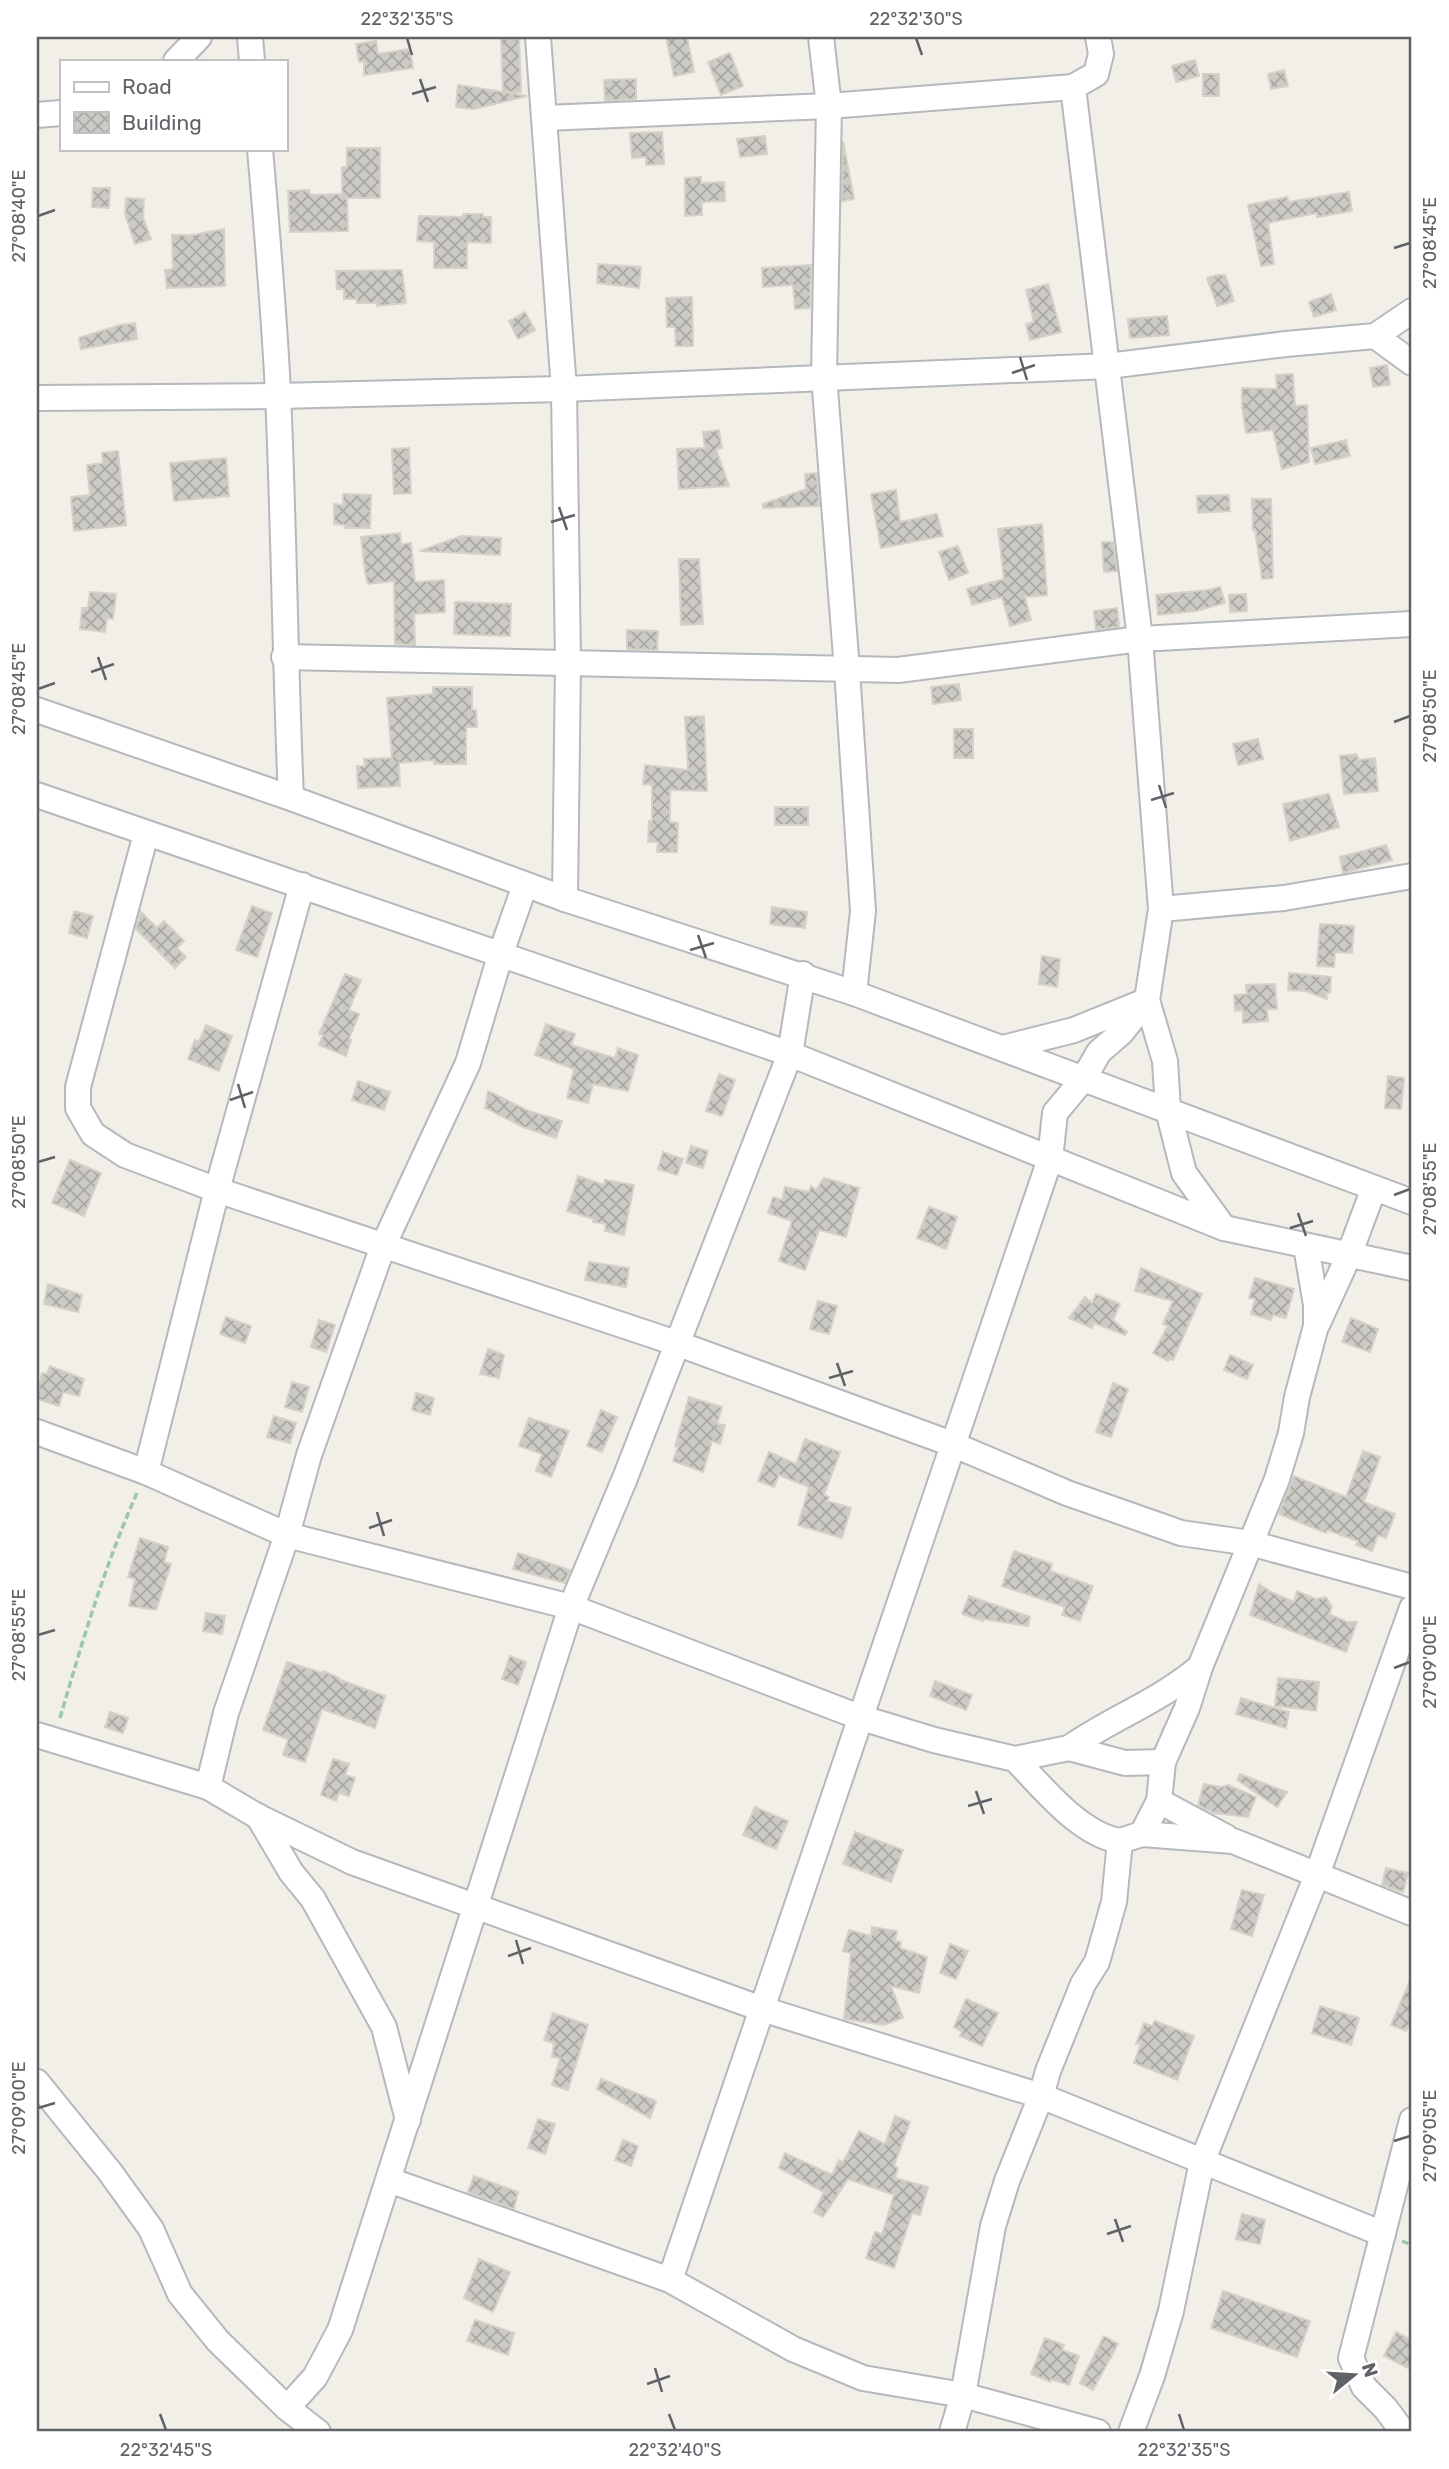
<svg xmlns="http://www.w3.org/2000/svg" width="1449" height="2469" viewBox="0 0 1449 2469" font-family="Rubik,sans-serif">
<defs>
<pattern id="building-cross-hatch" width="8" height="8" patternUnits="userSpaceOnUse" patternTransform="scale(1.75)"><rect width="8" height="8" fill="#cccac5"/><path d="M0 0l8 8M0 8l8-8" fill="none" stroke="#a9a8a4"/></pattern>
</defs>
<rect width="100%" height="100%" fill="#f1efe8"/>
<g fill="url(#building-cross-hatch)" stroke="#d6d1c6" stroke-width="2">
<path d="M666,37H687L694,72L674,76Z"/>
<path d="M501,39H519L521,92H504L527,96L474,109L456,107L458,85L503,92Z"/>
<path d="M376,41L378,54L410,49L413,68L364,75V61L359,62L356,44Z"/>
<path d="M730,53L743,86L721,95L708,62Z"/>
<path d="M1195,60L1199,76L1176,82L1172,66Z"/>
<path d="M1284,70L1288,86L1271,89L1268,74Z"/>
<rect x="1203" y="74" width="16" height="22"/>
<path d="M636,79V99L605,101L604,80Z"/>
<path d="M662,132L664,164L646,165V157L632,158L630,133Z"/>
<path d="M765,136L767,154L740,157L737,139Z"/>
<path d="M843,141L854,199L842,201Z"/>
<path d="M347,148H380V198H347L348,231L290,232L288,191L309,190L310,195L342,194V167H347Z"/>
<path d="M701,177V183L724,182L725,201L702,202V215L685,216V178Z"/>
<path d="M93,188H110L109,208L92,207Z"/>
<path d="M1349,192L1352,211L1317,217V213L1268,223L1274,264L1261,266L1248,205L1287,197L1289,202Z"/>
<path d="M126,198L144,199L143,217L151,239L135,244L125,214Z"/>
<path d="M463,214H483V217H491V243L467,242V268H434V242L417,241L419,216L463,217Z"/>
<path d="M224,229L225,286L167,288L165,270L173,269L172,235H193Z"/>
<path d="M598,264L641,267L639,288L597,283Z"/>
<path d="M811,265L810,308L795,309L793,285L763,287L762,268Z"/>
<path d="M402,270L406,303L377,306V303H357V299H344V289H337L336,271Z"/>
<path d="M1218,275H1225L1234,301L1217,306L1207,278Z"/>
<path d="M1048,284L1061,332L1030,340L1026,324L1034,322L1026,290Z"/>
<path d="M1331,294L1336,310L1314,317L1309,302Z"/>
<path d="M692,297L693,346H676L675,327H667L666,298Z"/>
<path d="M525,312L535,330L518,339L509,321Z"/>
<path d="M1167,316L1169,335L1130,338L1128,319Z"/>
<path d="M135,323L137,339L81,349L79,338L120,325Z"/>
<path d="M1387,365L1390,385L1373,387L1370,368Z"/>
<path d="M1293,374L1295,406L1307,405L1309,462L1282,469L1273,430L1246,433L1242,406V388L1277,389L1276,375Z"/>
<path d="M719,430L722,448L716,449L729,486L679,489L677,449L705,448L703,432Z"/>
<path d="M1346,440L1350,456L1315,464L1311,448Z"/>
<path d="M409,448L411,493L394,494L392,449Z"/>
<path d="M118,451L126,525L74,531L71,497L90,495L87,465L103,463L102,453Z"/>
<path d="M226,458L229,496L174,501L170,463Z"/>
<path d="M817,473L819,506L763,508V504L806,489L805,474Z"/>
<path d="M896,490L900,522L937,514L943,536L881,548L871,494Z"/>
<path d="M343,494L371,495L370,528H345V525L334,524V504L343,505Z"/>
<path d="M1229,495L1230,511L1198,513L1197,496Z"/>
<path d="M1252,499H1271L1273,578L1262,579L1255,529L1253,530Z"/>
<path d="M1042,524L1047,595L1025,597L1031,620L1010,626L1002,597L972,605L967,589L1004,579L998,529Z"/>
<path d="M400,533L401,544L411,543L415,582L444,580L445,612L414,614L415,645L395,644L394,581L368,584L365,572L361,537Z"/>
<path d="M461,536L501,538L500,555L420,551Z"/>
<path d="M1102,542H1113L1117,571L1104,572Z"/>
<path d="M958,546L968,573L949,580L939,552Z"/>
<path d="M679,559H699L703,624L681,625Z"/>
<path d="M1220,587L1225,603L1196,611L1158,615L1156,595L1208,590Z"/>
<path d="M90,592L116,594L113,619L107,618L105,632L80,629L82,608H88Z"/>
<path d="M1246,594L1247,611L1230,612L1229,595Z"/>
<path d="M455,602L511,604L510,636L454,634Z"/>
<path d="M1117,608L1119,627L1096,630L1094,611Z"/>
<path d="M627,630L658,631L657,650L627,649Z"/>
<path d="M959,684L961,700L933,704L931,687Z"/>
<path d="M433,687H472V710H476L477,727H466V764H434V760L399,763L400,786L358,788L357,766H365L364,759L392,758L387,698L433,694Z"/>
<path d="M704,716L707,791L670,790V822L678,823L677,852H657L658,842H648L649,821H652V785L643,784L645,765L688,770L685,717Z"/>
<rect x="954" y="729" width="19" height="29"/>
<path d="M1258,739L1263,759L1238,765L1233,744Z"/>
<path d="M1356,754L1359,760L1375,758L1378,791L1344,794L1340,756Z"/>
<path d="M1329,794L1339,827L1290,841L1283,804Z"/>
<rect x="775" y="807" width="33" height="18"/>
<path d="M1386,845L1392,860L1343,873L1340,857Z"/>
<path d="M252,906L272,913L257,957L236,950Z"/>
<path d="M772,907L807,912L805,928L770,924Z"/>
<path d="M74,911L93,916L87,938L69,933Z"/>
<path d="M141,912L157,928L164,921L184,941L177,948L186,957L175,968L136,929Z"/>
<path d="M1320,924L1354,926L1352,953L1335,952L1334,967L1317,966Z"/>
<path d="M1042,956L1060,959L1057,987L1039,984Z"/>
<path d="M1289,973L1331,977L1330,993L1326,992L1327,999L1305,991L1288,990Z"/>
<path d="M345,974L361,980L349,1010L359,1014L349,1039L351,1040L346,1056L319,1045L323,1035L319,1034Z"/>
<path d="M1275,984L1277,1009H1267L1268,1021L1243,1023V1010L1235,1011L1234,995L1247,994L1246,985Z"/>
<path d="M546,1024L575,1034L571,1045L615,1058L618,1048L638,1055L628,1091L593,1084L588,1103L567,1098L574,1069L535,1055Z"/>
<path d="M206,1025L232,1036L219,1071L188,1059L195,1040L199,1042Z"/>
<path d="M719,1074L735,1080L722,1116L706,1111Z"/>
<path d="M1388,1076L1404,1078L1401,1109L1385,1108Z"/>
<path d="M358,1081L390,1092L384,1110L352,1100Z"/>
<path d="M488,1091L529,1111L562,1121L556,1138L523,1127L485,1108Z"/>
<path d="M691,1146L708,1151L703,1168L686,1163Z"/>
<path d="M663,1152L683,1159L677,1175L658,1169Z"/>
<path d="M70,1160L101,1173L84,1216L52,1203Z"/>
<path d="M578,1176L604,1185L605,1180L634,1185L624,1235L605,1231L606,1224L593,1222L594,1219L567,1211Z"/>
<path d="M824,1178L859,1188L846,1237L819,1230L805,1270L779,1261L792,1221L768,1213L773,1197L782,1200L785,1187L809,1192L811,1186L816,1190Z"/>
<path d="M929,1207L957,1217L946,1249L917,1238Z"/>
<path d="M589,1262L629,1268L626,1287L585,1280Z"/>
<path d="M1141,1268L1202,1294L1173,1360L1170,1359L1168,1361L1153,1353L1168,1326L1163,1324L1173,1301L1135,1291Z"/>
<path d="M1255,1278L1294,1289L1286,1318L1273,1315L1271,1320L1251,1314L1255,1299L1249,1298Z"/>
<path d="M48,1284L82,1295L78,1312L44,1304Z"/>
<path d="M1096,1294L1120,1304L1113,1320L1127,1332L1125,1335L1094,1323L1092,1328L1069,1318L1085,1297L1092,1303Z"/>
<path d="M818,1301L837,1306L829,1334L810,1329Z"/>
<path d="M226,1317L251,1326L245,1343L220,1334Z"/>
<path d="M1351,1318L1378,1329L1370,1352L1342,1342Z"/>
<path d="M319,1320L335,1325L326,1352L311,1347Z"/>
<path d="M488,1349L504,1355L499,1378L480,1374Z"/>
<path d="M1230,1355L1253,1365L1247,1379L1224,1370Z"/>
<path d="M50,1366L84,1379L79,1396L63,1392L59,1406L37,1399L42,1373L47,1374Z"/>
<path d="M292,1382L309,1387L302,1412L285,1407Z"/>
<path d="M1113,1383L1128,1389L1111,1437L1096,1432Z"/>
<path d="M416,1393L434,1398L430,1415L412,1410Z"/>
<path d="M689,1397L722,1407L717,1424L725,1425L720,1444L712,1441L703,1472L673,1461L678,1447L675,1446Z"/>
<path d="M601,1410L617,1417L602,1452L587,1446Z"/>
<path d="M274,1416L296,1423L290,1443L267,1437Z"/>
<path d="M529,1418L569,1431L551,1477L536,1471L542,1454L519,1446Z"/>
<path d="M805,1439L840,1452L824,1495L829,1497L827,1501L851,1508L842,1538L798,1525L809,1487L779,1475L774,1487L758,1481L769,1452L796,1464Z"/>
<path d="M1363,1451L1380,1457L1364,1502L1395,1514L1386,1538L1378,1535L1372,1551L1356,1545L1358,1541L1327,1530L1326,1533L1279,1514L1294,1476L1346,1497Z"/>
<path d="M140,1538L168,1547L164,1562L171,1564L156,1610L129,1606L135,1579L128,1577Z"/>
<path d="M1014,1551L1052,1564L1050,1571L1093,1586L1080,1621L1062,1615L1065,1607L1002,1586Z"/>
<path d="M518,1553L570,1570L565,1583L513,1569Z"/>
<path d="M1259,1584L1271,1592L1294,1602L1297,1591L1316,1599L1326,1597L1332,1607L1329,1614L1347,1622H1357L1346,1652L1250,1615Z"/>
<path d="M969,1596L1030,1617L1028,1626L984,1619L983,1621L962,1614Z"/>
<path d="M206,1613L225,1616L222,1634L203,1631Z"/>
<path d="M510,1656L526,1662L518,1685L502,1679Z"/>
<path d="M287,1662L323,1673L324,1671L339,1678L338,1679L385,1696L375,1728L322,1709L305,1762L283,1755L288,1739L263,1730Z"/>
<path d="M1278,1678L1319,1682L1316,1711L1275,1706Z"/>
<path d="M935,1681L972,1695L966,1710L930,1696Z"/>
<path d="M1241,1698L1289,1712L1286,1728L1236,1714Z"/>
<path d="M110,1712L128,1718L123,1733L105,1727Z"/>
<path d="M333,1759L349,1764L345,1775L355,1778L349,1796L339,1793L336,1801L321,1795Z"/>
<path d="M1240,1774L1287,1792L1277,1807L1237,1780Z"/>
<path d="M1204,1784L1221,1787L1228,1785L1256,1797L1248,1817L1214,1813L1198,1805Z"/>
<path d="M755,1807L788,1821L776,1849L743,1835Z"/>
<path d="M855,1832L903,1850L891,1882L843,1864Z"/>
<path d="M1386,1868L1408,1873L1403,1892L1382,1885Z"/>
<path d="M1242,1890L1264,1895L1252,1936L1231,1929Z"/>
<path d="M872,1927L897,1931L895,1941L901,1942L900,1948L927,1957L919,1993L891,1986L903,2018L884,2025L844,2019L851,1953L843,1951L849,1930L871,1936Z"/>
<path d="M950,1944L968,1951L956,1979L940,1973Z"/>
<path d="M1412,1976V2017L1406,2031L1391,2025Z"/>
<path d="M966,1999L998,2013L982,2046L960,2036L962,2032L954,2027Z"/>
<path d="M1320,2006L1359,2018L1351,2045L1312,2033Z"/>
<path d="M553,2013L588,2025L568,2090L552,2085L560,2058L552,2057L554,2043L544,2040Z"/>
<path d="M1155,2021L1194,2036L1177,2080L1134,2063L1141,2043L1136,2044L1144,2023L1152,2026Z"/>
<path d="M601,2079L656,2101L650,2118L597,2089Z"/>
<path d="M895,2116L910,2122L894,2166L898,2168L895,2178L928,2187L920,2215L912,2213L894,2268L866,2258L875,2232L882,2234L894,2195L848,2179L823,2217L814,2212L824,2192L779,2168L785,2153L832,2175L839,2160L843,2162L859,2131L885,2144Z"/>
<path d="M538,2119L555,2124L545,2154L528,2148Z"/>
<path d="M623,2140L638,2146L631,2166L615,2160Z"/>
<path d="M474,2176L518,2192L514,2209L468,2192Z"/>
<path d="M1242,2214L1265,2220L1260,2244L1236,2239Z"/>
<path d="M479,2259L510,2272L493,2312L464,2298Z"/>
<path d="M1223,2291L1310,2321L1297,2357L1211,2328Z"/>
<path d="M475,2320L514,2333L508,2355L467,2341Z"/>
<path d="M1396,2332L1412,2340V2370L1384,2356Z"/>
<path d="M1104,2336L1118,2344L1093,2390L1080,2383Z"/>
<path d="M1045,2338L1064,2345L1062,2350L1079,2356L1069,2385L1051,2379L1050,2382L1031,2374Z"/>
</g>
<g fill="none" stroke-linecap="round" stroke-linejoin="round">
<g stroke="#b5b8bc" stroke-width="28">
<g id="minor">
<path d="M250,37L252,61"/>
<path d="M538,37L564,389L568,662L565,899"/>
<path d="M821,37L829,106L824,376L847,670L863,911L854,993"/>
<path d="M176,61L199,37"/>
<path d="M1073,87L1140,639L1161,909L1147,1000L1165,1061L1168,1110L1184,1173L1224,1228"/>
<path d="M37,115L61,113"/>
<path d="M545,118L829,106L1073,87L1096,74L1101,54L1098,37"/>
<path d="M260,149C267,230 274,311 278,393C284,528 285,663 291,798"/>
<path d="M1375,336L1412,363"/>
<path d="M37,398L278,396L564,389L1108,366L1286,344L1375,336L1412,311"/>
<path d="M284,657L898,670L1140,639L1412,624"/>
<path d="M37,710L291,798L565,899L854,993L1412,1202"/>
<path d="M37,795L790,1054L1224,1228L1412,1268"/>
<path d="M146,834L78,1087V1108L93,1134L125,1155L217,1190L676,1343L952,1444L1067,1493L1181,1533L1250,1543L1412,1587"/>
<path d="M525,885L501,953L468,1063L383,1246L309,1455L287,1535L226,1713L208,1787L257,1816L352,1862L762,2009L1041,2096L1383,2234"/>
<path d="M1161,909L1284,898L1412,876"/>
<path d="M1003,1048L1074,1030L1143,1002"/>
<path d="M1318,1323L1349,1255L1374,1188"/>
<path d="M37,1432L146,1472L287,1535L571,1607L862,1718L934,1740L1015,1759L1069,1748L1125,1763L1163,1762"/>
<path d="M146,1472L217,1190L302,885"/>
<path d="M37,1735L208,1787"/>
<path d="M1069,1748C1112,1718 1160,1701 1200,1667L1277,1479L1291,1433L1297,1397L1316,1326V1305L1306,1246"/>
<path d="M1015,1759C1042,1787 1080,1835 1120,1841"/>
<path d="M1159,1801L1226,1837"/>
<path d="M258,1816L291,1872L313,1899L384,2027L408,2120"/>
<path d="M1142,1834L1233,1841L1412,1913"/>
<path d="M37,2082L110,2172L151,2229L180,2294L218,2341L287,2408L318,2432"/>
<path d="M389,2180L670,2280L793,2349L863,2378L963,2395L1098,2432"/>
<path d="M670,2280L1050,1159L1055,1113L1084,1078L1099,1052L1121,1033L1147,1000"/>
<path d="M287,2408L315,2377L340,2330L571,1607L625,1478L790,1054L803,974"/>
<path d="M952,2432L963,2395L993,2226L1007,2181L1041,2096L1048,2071L1083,1984L1097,1962L1114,1902L1120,1841L1142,1834L1159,1801L1163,1762L1187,1708L1200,1667"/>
<path d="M1131,2432L1152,2376L1171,2311L1202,2162L1317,1875L1412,1608"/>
<path d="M1403,2432L1386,2409L1364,2387L1351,2358L1412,2120"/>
</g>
</g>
<g stroke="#9cc7a9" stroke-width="3.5" stroke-dasharray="7 3.5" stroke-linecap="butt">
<path d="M60,1718C82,1642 105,1565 137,1493"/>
<path d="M1402,2241L1412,2245"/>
</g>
<use href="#minor" stroke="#fff" stroke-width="24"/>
</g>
<path fill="none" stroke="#5f6368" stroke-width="2.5" d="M407,38L412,55M916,38L922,55M420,79L428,102M412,94L436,87M38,216L55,210M1394,248L1410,243M1020,357L1027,380M1012,373L1035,365M559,507L567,530M551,522L575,515M98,657L106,680M91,672L114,664M38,689L55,683M1394,722L1410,716M1159,785L1166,808M1151,800L1174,793M698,935L706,958M690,950L714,943M238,1084L245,1108M230,1100L253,1092M38,1162L55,1157M1394,1195L1410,1189M1298,1213L1306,1236M1290,1228L1313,1221M837,1363L845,1386M829,1378L853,1371M377,1512L384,1536M369,1528L392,1520M38,1635L55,1630M1394,1668L1410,1662M976,1791L984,1814M968,1806L992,1799M516,1940L523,1964M508,1956L531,1948M38,2108L55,2103M1394,2141L1410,2136M1115,2219L1123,2242M1107,2234L1131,2226M655,2368L662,2392M647,2384L670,2376M160,2414L166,2430M669,2414L675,2430M1179,2414L1184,2430"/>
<rect width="1449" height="2469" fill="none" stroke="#ffffff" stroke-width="77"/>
<rect x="60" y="60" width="228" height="91" fill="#ffffff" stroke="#bfc1c3" stroke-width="2"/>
<rect x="74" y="82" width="35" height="10" fill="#ffffff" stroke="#bfc1c3" stroke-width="2"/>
<text x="122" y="94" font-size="21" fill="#5f6368">Road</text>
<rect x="74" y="112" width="35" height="21" fill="url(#building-cross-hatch)" stroke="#bfc1c3" stroke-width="2"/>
<text x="122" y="130" font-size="21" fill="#5f6368">Building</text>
<g transform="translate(1354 2375) rotate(72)" stroke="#ffffff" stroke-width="5" paint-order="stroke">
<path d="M0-5L12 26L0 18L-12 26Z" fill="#5f6368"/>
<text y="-10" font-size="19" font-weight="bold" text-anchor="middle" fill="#5f6368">N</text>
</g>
<rect x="38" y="38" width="1372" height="2392" fill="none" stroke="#5f6368" stroke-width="2.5"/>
<g font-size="18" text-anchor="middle" fill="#5f6368">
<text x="407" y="25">22°32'35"S</text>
<text x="916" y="25">22°32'30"S</text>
<text transform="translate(19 216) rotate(-90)" y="6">27°08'40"E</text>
<text transform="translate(1430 243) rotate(-90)" y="6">27°08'45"E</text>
<text transform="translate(19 689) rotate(-90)" y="6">27°08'45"E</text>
<text transform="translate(1430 716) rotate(-90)" y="6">27°08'50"E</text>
<text transform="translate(19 1162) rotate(-90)" y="6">27°08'50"E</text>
<text transform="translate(1430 1189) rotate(-90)" y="6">27°08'55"E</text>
<text transform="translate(19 1635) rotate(-90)" y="6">27°08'55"E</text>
<text transform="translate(1430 1662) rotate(-90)" y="6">27°09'00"E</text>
<text transform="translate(19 2108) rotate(-90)" y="6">27°09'00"E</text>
<text transform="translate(1430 2136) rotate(-90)" y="6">27°09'05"E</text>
<text x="166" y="2456">22°32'45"S</text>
<text x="675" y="2456">22°32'40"S</text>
<text x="1184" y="2456">22°32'35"S</text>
</g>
</svg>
